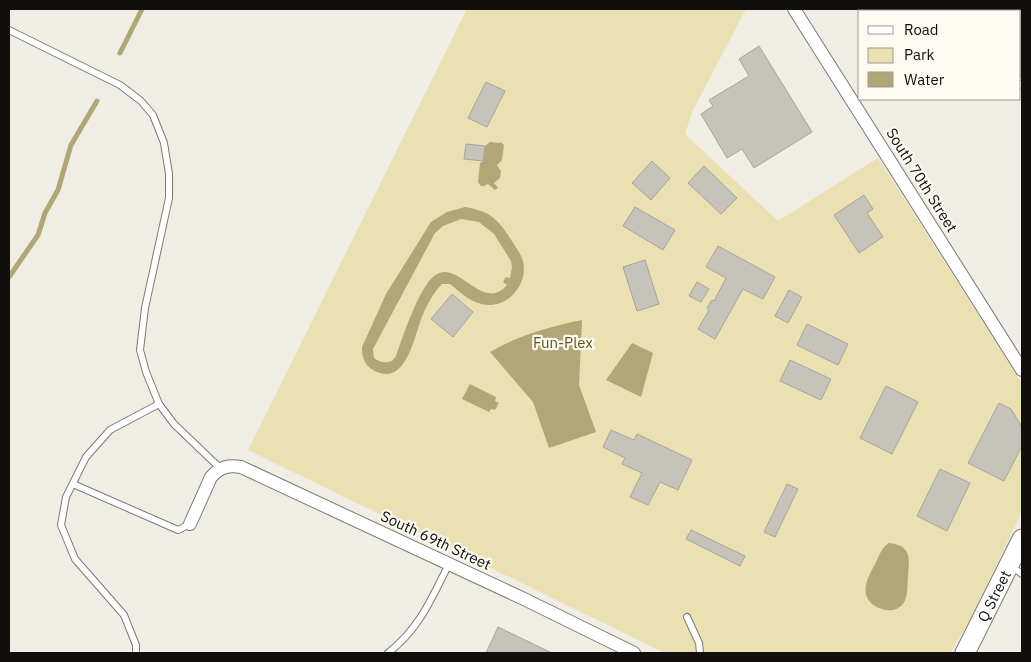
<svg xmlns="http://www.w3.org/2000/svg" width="1031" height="662" viewBox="0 0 1031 662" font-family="'IBM Plex Sans',sans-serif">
<rect width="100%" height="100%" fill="#efede4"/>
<path fill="#ebe0b1" d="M467,9H746L692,112L685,134L778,221L878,158L1022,383V511L973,614L950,653H665L248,450Z"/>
<g fill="#b2a676" fill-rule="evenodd">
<path d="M490,142L499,143L501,142L504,145L502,160L497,165L501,171L500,178L494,183L498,188L495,190L488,184L484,186H481L478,182L480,163L483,161L485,146Z"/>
<path d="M465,207C489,211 497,218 510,238C514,245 519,251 522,258C530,279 512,305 490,305C473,305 461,293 450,284H442C434,292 426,306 422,317C415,334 409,371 388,374C381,374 375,372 370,368C363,362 362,355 362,347L386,294L431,222L447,212ZM461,219L479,222L494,234L511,261L512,267L510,278L506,277L503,282L507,285C482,314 458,257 434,276C419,288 403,336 396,356L392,361C385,363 381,363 374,358L373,349L435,233L443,226Z"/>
<path d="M582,320L579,385L596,432L549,448L533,402L490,352C519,335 549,327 582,320Z"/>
<path d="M632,343L653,353L641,397L606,380Z"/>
<path d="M470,384L496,397L495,401L499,403L495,410L491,409L489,412L462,399Z"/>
<path d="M889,543C896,544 902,545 906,551C911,558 908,569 908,578C907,584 908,591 906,597C903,612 886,613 875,606C857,594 869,576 876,562C880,554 882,547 889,543Z"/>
</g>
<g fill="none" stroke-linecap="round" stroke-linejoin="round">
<g stroke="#b2a676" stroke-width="5">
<path d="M120,53L142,9"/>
<path d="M9,277L38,235L45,213L58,190L71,145L97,101"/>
</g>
</g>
<g fill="#c5c3ba" stroke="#a7a59d">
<path d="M1013,9H1022V78L1020,77V11H1012Z"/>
<path d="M759,46L812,132L754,168L742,149L727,158L701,114L713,106L709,100L749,76L739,59Z"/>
<path d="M486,82L505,91L487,127L468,118Z"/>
<path d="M466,144L485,146L483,161L464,159Z"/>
<path d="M652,161L670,178L651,200L632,183Z"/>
<path d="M704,166L737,198L721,214L688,183Z"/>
<path d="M864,195L873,209L867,213L883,237L859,253L834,215Z"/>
<path d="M635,207L675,230L663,250L623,226Z"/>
<path d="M718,246L775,277L763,299L743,289L715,339L698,329L709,310L707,308L712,300L714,301L726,278L706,267Z"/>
<path d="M645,260L659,304L637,311L623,267Z"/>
<path d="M697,282L709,289L701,302L689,296Z"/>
<path d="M789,290L802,297L788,323L775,316Z"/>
<path d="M452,294L473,312L453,337L431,319Z"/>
<path d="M807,324L848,344L838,365L797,345Z"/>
<path d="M790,360L831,379L821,400L780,381Z"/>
<path d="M886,386L918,402L892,454L860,438Z"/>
<path d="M999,403L1011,409L1022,427V446L1004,481L968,463Z"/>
<path d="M611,430L634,440L637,434L692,460L678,490L660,482L648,505L630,497L642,473L622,464L625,458L603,447Z"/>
<path d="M940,469L970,483L947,531L917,516Z"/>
<path d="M787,484L798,489L775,537L764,532Z"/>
<path d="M691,530L745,556L740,566L686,539Z"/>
<path d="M498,627L552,653H486Z"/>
</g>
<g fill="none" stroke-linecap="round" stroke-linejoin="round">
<g stroke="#7c7a72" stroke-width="8">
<g id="lane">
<path d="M9,30L120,85L141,101L153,115L164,143L169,174V198L145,308L140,350L146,372L159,404L174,424L221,469"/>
<path d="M1020,84L1022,85"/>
<path d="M73,484L178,530L190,524"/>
<path d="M1011,566L1022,574"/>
<path d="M687,617L699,643L700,653"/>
<path d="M136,653V645L124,615L75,559L61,525L66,497L86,457L110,430L159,404"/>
<path d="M388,653C420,628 431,599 449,564"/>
</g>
</g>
<g stroke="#7c7a72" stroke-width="14">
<g id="street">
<path d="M794,9L1022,370"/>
<path d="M190,524L211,477C220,467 228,465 241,467L524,599L634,653"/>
</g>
</g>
<g stroke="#7c7a72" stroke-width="21">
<g id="secondary">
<path id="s1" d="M965,653L1022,539"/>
</g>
</g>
<use href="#lane" stroke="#fff" stroke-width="6"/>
<use href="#street" stroke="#fff" stroke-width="12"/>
<use href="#secondary" stroke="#fff" stroke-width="19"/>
</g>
<g text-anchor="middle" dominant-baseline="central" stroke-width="4.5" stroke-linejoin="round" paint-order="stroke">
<g font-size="15" fill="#100f0c" stroke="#fcfaf1">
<text transform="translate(922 180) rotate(58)">South 70th Street</text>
<text transform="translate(436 540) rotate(25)">South 69th Street</text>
<text stroke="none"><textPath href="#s1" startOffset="64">Q Street</textPath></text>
</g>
<g font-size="15" fill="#63561e" stroke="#fcfaf1">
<text x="563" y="342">Fun-Plex</text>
</g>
</g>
<rect width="1031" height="662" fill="none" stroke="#100f0c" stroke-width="20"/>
<rect x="858" y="10" width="162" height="90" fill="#fcfaf1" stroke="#9e9c95"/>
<rect x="868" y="26" width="25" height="8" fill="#ffffff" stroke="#9e9c95"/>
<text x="904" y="35" font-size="15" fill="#100f0c">Road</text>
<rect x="868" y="48" width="25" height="15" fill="#ebe0b1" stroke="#9e9c95"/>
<text x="904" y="60" font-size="15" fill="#100f0c">Park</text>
<rect x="868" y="72" width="25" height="15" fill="#b2a676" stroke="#9e9c95"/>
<text x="904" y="85" font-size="15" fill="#100f0c">Water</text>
</svg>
